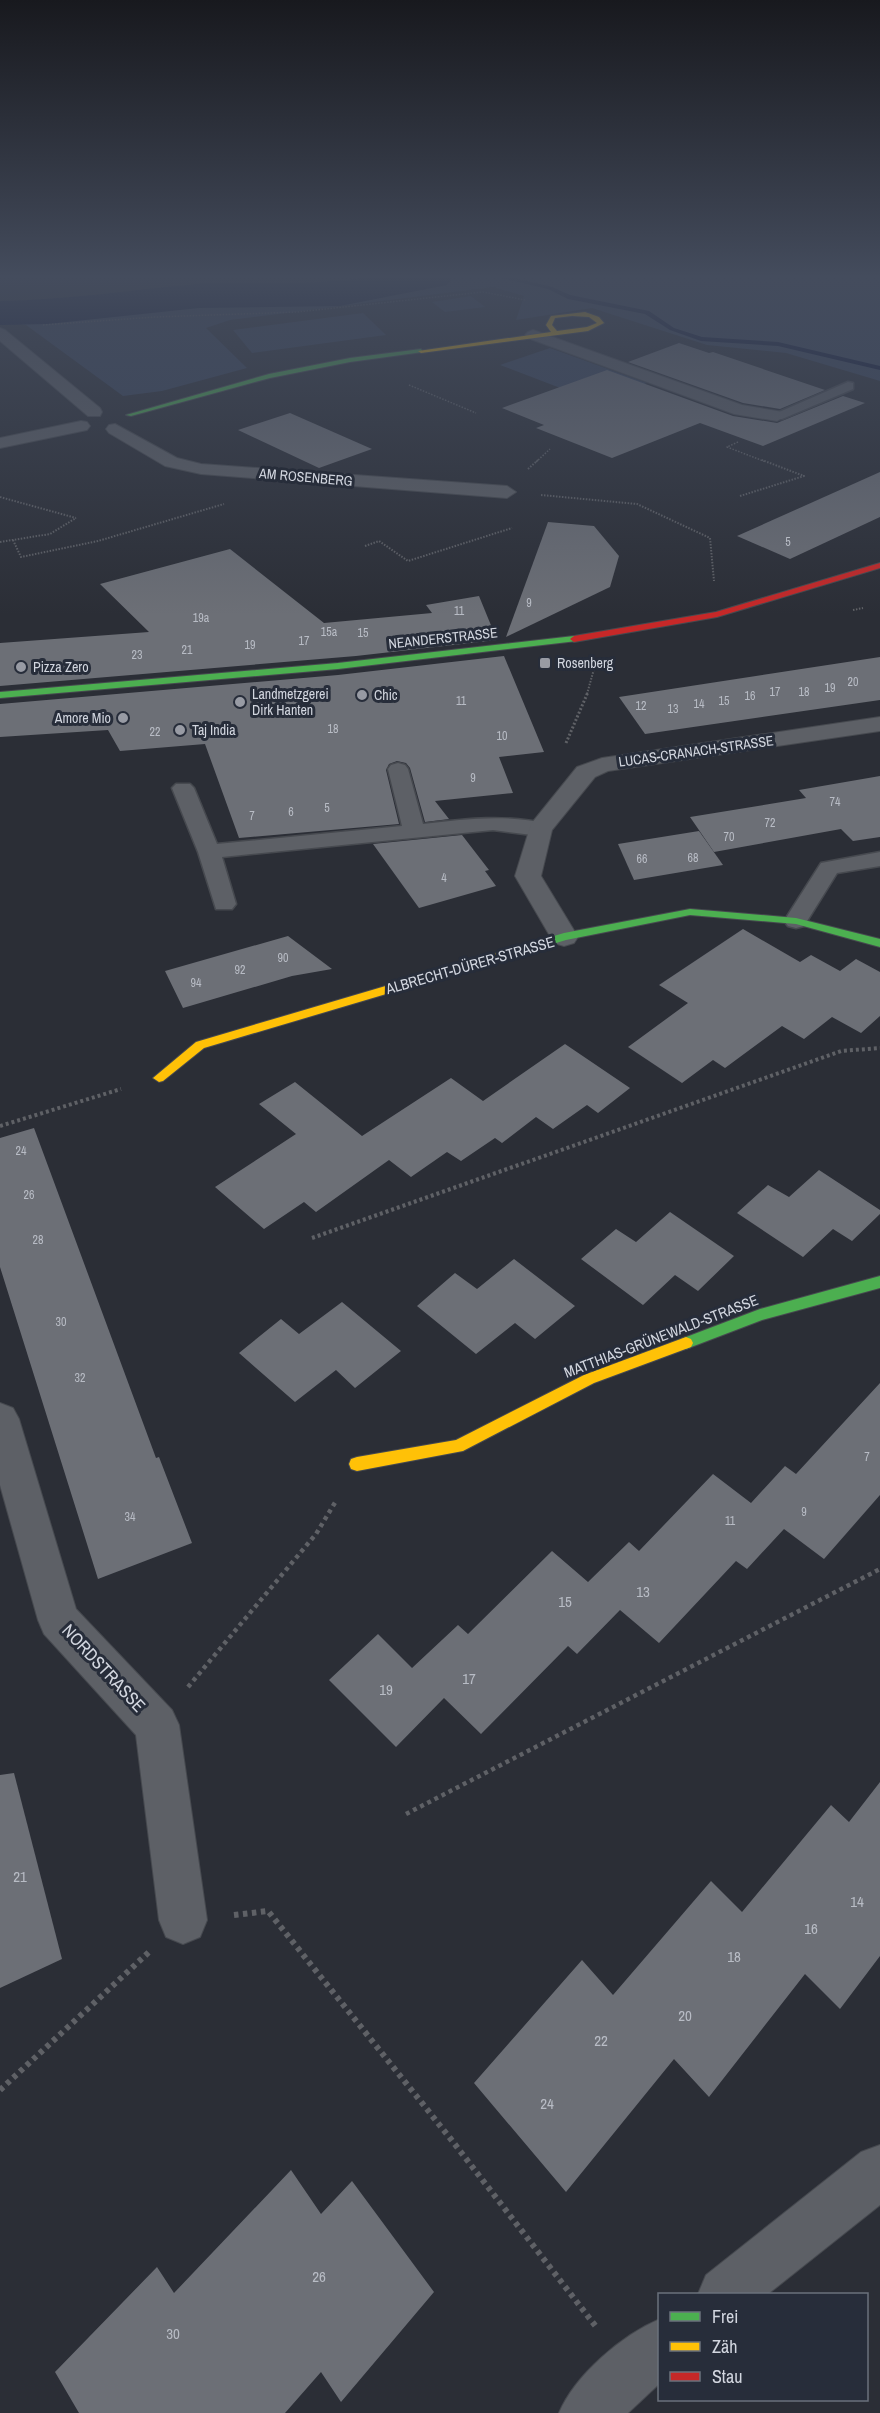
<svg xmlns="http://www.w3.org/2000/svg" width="880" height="2413" viewBox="0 0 880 2413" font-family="'Archivo Narrow',sans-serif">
<rect width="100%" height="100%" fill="#2b2e36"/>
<g fill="#38445b">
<path d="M362,277H880V381L786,353L707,345L592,308L516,320L524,296L493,287L230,320L206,328L247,368L162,391L123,396L26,325L9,322L0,315V305L77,302L202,287L288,288Z"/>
<path d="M471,296L485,307L445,312L432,302Z"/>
<path d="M363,313L386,335L252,353L233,330Z"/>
<path d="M550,348L647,383L597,402L500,365Z"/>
</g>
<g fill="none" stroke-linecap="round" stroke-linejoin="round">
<path fill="#071034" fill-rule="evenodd" d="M497,277H511L552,287L570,295L649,311L674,328L702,337L778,342L880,366V370L778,346L701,341L670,330L645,314L568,299L548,289Z"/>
<path fill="#071034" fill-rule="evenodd" d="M367,277H453L447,285L340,306L199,308L48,324L0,325V301C66,300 131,290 197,284C254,280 311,287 367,277Z"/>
</g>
<g fill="#6c6f76">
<path d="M679,343L709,353L713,352L825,390L780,409L743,403L628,362Z"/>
<path d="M607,370L733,416L777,423L843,396L865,403L763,446L700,423L612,458L536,428L544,425L502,408Z"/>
<path d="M290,413L372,449L319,468L238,430Z"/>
<path d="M880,472V517L790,559L737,536Z"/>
<path d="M548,522L594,526L619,556L610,587L506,637Z"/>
<path d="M230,549L324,623L432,613L426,605L479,596L497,640L356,656L0,686V643L149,632L100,584Z"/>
<path d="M504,656L544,752L499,757L513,793L435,801L449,819L425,822L410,768L406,763L397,761L389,764L386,770L399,824L239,838L205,744L120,751L108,730L0,737V704L338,675Z"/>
<path d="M880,657V700L645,734L619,697Z"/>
<path d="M880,776V837L853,841L841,829L714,852L690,817L806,798L799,790Z"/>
<path d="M699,831L723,865L634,880L618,844Z"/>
<path d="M462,835L489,870L485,871L496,886L419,908L373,844Z"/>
<path d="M743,929L800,962L811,955L840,971L856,959L880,972V1016L861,1033L832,1017L804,1039L782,1026L725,1068L713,1060L682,1083L628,1047L688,1003L659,985Z"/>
<path d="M288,936L332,969L292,976L183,1008L165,971Z"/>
<path d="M565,1044L630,1088L598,1113L587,1105L553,1129L536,1117L502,1143L495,1138L461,1161L447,1152L411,1177L389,1160L316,1212L304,1202L264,1229L215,1187L296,1134L259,1104L295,1082L362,1136L451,1078L483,1101Z"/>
<path d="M34,1128L156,1458L159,1457L192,1543L98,1579L0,1267V1138Z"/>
<path d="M819,1170L880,1210V1214L852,1241L833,1229L803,1257L737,1213L768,1185L789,1197Z"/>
<path d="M670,1212L734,1256L698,1291L675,1275L643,1305L581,1259L616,1229L636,1242Z"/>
<path d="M514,1259L575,1306L535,1339L515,1323L476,1354L417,1306L455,1273L477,1289Z"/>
<path d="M342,1302L401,1351L355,1388L336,1370L295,1402L239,1353L281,1319L299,1334Z"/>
<path d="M880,1383V1495L824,1559L784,1529L747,1569L736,1561L659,1643L620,1610L577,1654L568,1646L481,1734L444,1698L396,1747L329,1680L378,1634L412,1668L458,1625L468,1634L552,1551L588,1582L629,1542L639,1551L713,1474L751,1503L785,1466L796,1474Z"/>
<path d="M14,1773L62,1959L0,1988V1775Z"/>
<path d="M880,1782V1956L840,2009L805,1974L709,2097L674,2059L566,2192L474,2083L582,1960L613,1995L711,1881L742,1912L831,1805L849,1822Z"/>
<path d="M291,2170L321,2214L352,2181L434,2292L341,2402L321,2372L285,2413H79L55,2372L157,2267L174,2293Z"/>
</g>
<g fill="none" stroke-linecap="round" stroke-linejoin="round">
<g stroke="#46494f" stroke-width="3">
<g id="lane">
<path d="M848,382L853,383V389L782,419H772L770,416Z"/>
<path d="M398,763L405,765L408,769L423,824C465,819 506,814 548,824L551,829L548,834L540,836L493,830L222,857L236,904L232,909H216L198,852L172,788L176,784H190L194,788L217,844L402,826L388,769L391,765Z"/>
<path d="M880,852V866L837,873L804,926L796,928L788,926L784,921L821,863Z"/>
</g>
</g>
<g stroke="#46494f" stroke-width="2">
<g id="street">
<path d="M0,328L5,330L100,408L102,412L100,416H88L0,341Z"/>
<path d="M533,330L742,405L783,412L785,416L777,421L734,414L528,338L525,335L528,332Z"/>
<path d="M81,421L87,422L90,426L87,430L0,448V438Z"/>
<path d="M115,424L177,458L201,464L507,486L516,492L507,498L201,474L165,466L109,433L106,429L109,425Z"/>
<path d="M880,717V731L608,771L595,777L552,830L541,876L578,937L574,943L564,946L554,943L515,876L531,824L577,767L602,758Z"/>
<path d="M0,1403L13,1408L19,1419L76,1609L172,1710L179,1725L207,1920L200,1937L183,1944L166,1937L159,1920L136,1735L44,1634L38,1620L0,1485Z"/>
<path d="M880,2145V2205L768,2294H698L706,2275L861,2152Z"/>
<path d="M660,2319V2383L628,2413H559C575,2375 622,2335 660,2319Z"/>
</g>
</g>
<g stroke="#46494f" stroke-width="2">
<g id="fast">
<path d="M421,349L423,352L350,362L270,378L131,416L126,415L269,374L350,358Z"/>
<path d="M574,636L578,639L577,641L338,669L0,698V692L338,663Z"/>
<path d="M690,909L796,918L880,939V947L796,924L690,915L566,940L514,956L508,952L510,949L564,933Z"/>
<path d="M880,1276V1288L762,1320L686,1349L681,1347L679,1343L681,1339L760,1309Z"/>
</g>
</g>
<g stroke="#46494f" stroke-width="2">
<g id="slow">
<path d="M585,312L599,317L604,323L588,331L421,353L418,351L551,332L546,325L551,316ZM572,316L589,317L597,323L587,327L557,331L552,325L555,318Z"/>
<path d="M514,948L520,952L518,955L204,1048L163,1081L159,1082L153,1078L196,1042Z"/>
<path d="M686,1337L691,1339L693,1343L691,1347L594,1383L463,1451L357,1471L351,1469L349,1464L351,1459L357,1457L456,1440L584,1375Z"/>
</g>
</g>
<g stroke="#46494f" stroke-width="2">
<path id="jam" d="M880,563V568L717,617L574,642L570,639L574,636L716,612Z"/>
</g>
<g stroke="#5f6166" stroke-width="1.5" stroke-dasharray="1.5 1.5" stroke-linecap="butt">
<path d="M43,325L155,317L297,312L483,292L525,300"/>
<path d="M409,385L476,413"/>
<path d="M738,442L727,447L766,462"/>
<path d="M536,462L550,449"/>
</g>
<g stroke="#5f6166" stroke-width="2" stroke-dasharray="1.5 1.5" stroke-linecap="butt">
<path d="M528,469L538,460"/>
<path d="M541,495L637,504L710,538L714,581"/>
<path d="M740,496L804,476L762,460"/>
<path d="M0,497L76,518"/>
<path d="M13,540L21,557L98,541L224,504"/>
<path d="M0,542L50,534L76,518"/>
<path d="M365,546L379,541L408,561L512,528"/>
<path d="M853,610L863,608"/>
<path d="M587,694L594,669"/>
</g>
<path stroke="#5f6166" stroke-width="3" stroke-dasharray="2 2" stroke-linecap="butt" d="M566,743L588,692"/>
<g stroke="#5f6166" stroke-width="4" stroke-dasharray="3 3" stroke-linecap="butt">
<path d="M0,1126L121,1089"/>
<path d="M312,1238L841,1051L880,1048"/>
</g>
<g stroke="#5f6166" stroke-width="4.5" stroke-dasharray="4 4" stroke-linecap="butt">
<path d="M188,1687L316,1534L336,1501"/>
<path d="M406,1814L880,1569"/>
</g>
<g stroke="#5f6166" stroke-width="6" stroke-dasharray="4.5 4.5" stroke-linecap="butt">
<path d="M234,1915L268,1911L450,2138L597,2328"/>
<path d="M0,2090L149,1952"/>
</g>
<use href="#lane" fill="#5d6066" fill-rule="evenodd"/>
<use href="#street" fill="#5d6066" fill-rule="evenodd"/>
<use href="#fast" fill="#4caf50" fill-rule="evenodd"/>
<use href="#slow" fill="#ffc107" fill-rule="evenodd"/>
<use href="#jam" fill="#c62828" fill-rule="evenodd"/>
</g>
<linearGradient id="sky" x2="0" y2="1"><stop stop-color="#18191e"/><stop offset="0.45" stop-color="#444c5d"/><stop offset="1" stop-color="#444c5d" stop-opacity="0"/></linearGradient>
<rect width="880" height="615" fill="url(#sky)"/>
<g fill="#989ba4" stroke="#272d3a" stroke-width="2">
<rect x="539" y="657" width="12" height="12" rx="3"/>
<circle cx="21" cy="667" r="6"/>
<circle cx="362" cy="695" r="6"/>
<circle cx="240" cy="702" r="6"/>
<circle cx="123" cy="718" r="6"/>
<circle cx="180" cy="730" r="6"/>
</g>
<g text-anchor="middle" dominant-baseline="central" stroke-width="6" stroke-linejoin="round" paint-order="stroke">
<g font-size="12" fill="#b8bcc5">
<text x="788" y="542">5</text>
<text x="529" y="603">9</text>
<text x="459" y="611">11</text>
<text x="201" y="618">19a</text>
<text x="329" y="632">15a</text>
<text x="363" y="633">15</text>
<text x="304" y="641">17</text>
<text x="250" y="645">19</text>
<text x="187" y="650">21</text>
<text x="137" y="655">23</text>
<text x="853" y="682">20</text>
<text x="830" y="688">19</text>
<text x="775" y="692">17</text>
<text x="804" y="692">18</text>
<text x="750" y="696">16</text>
<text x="461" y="701">11</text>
<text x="724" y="701">15</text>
<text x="699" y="704">14</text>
<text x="641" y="706">12</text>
<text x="673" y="709">13</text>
<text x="333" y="729">18</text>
<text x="155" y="732">22</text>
<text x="502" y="736">10</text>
<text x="473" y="778">9</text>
<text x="835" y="802">74</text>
<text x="327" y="808">5</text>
<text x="291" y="812">6</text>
<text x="252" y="816">7</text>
<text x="770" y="823">72</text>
<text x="729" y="837">70</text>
<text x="693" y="858">68</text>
<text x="642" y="859">66</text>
<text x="444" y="878">4</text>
<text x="283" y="958">90</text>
<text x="240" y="970">92</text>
<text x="196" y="983">94</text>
<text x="21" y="1151">24</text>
<text x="29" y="1195">26</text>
<text x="38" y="1240">28</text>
<text x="61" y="1322">30</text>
<text x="80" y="1378">32</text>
<text x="867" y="1457">7</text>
<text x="804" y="1512">9</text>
<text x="130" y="1517">34</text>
<text x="730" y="1521">11</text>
</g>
<g font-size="14" fill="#d2d6df" stroke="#272d3a">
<text transform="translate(306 477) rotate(5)">AM ROSENBERG</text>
<text transform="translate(443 638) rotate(-6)">NEANDERSTRASSE</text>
<text transform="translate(696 751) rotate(-8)">LUCAS-CRANACH-STRASSE</text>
</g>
<g font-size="14" fill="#d2d6df" stroke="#272d3a" text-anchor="start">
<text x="557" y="663">Rosenberg</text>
<text x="33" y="667">Pizza Zero</text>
<text x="252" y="694">Landmetzgerei<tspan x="252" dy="16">Dirk Hanten</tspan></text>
<text x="374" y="695">Chic</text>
<text x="111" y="718" text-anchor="end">Amore Mio</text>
<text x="192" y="730">Taj India</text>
</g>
<g font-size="15" fill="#d2d6df" stroke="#272d3a">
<text transform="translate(470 965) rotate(-16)">ALBRECHT-DÜRER-STRASSE</text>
<text transform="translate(661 1336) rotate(-21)">MATTHIAS-GRÜNEWALD-STRASSE</text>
</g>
<g font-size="15" fill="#b8bcc5">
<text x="643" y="1591">13</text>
<text x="565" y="1601">15</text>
<text x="469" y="1678">17</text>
<text x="386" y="1689">19</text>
<text x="20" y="1876">21</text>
<text x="857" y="1901">14</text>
<text x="811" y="1928">16</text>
<text x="734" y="1956">18</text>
<text x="685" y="2015">20</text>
<text x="601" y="2040">22</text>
<text x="547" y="2103">24</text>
<text x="319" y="2276">26</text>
<text x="173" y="2333">30</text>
</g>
<g font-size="18" fill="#d2d6df" stroke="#272d3a">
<text transform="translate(104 1668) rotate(47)">NORDSTRASSE</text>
</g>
</g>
<rect x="658" y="2293" width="210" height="108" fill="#272d3a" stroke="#6b717c" stroke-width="1.5"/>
<rect x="670" y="2312" width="30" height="9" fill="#4caf50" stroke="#6b717c" stroke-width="1.5"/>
<text x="712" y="2323" font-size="18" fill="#d2d6df">Frei</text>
<rect x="670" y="2342" width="30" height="9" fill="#ffc107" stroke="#6b717c" stroke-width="1.5"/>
<text x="712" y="2353" font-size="18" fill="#d2d6df">Zäh</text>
<rect x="670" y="2372" width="30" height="9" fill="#c62828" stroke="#6b717c" stroke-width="1.5"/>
<text x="712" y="2383" font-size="18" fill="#d2d6df">Stau</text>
</svg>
